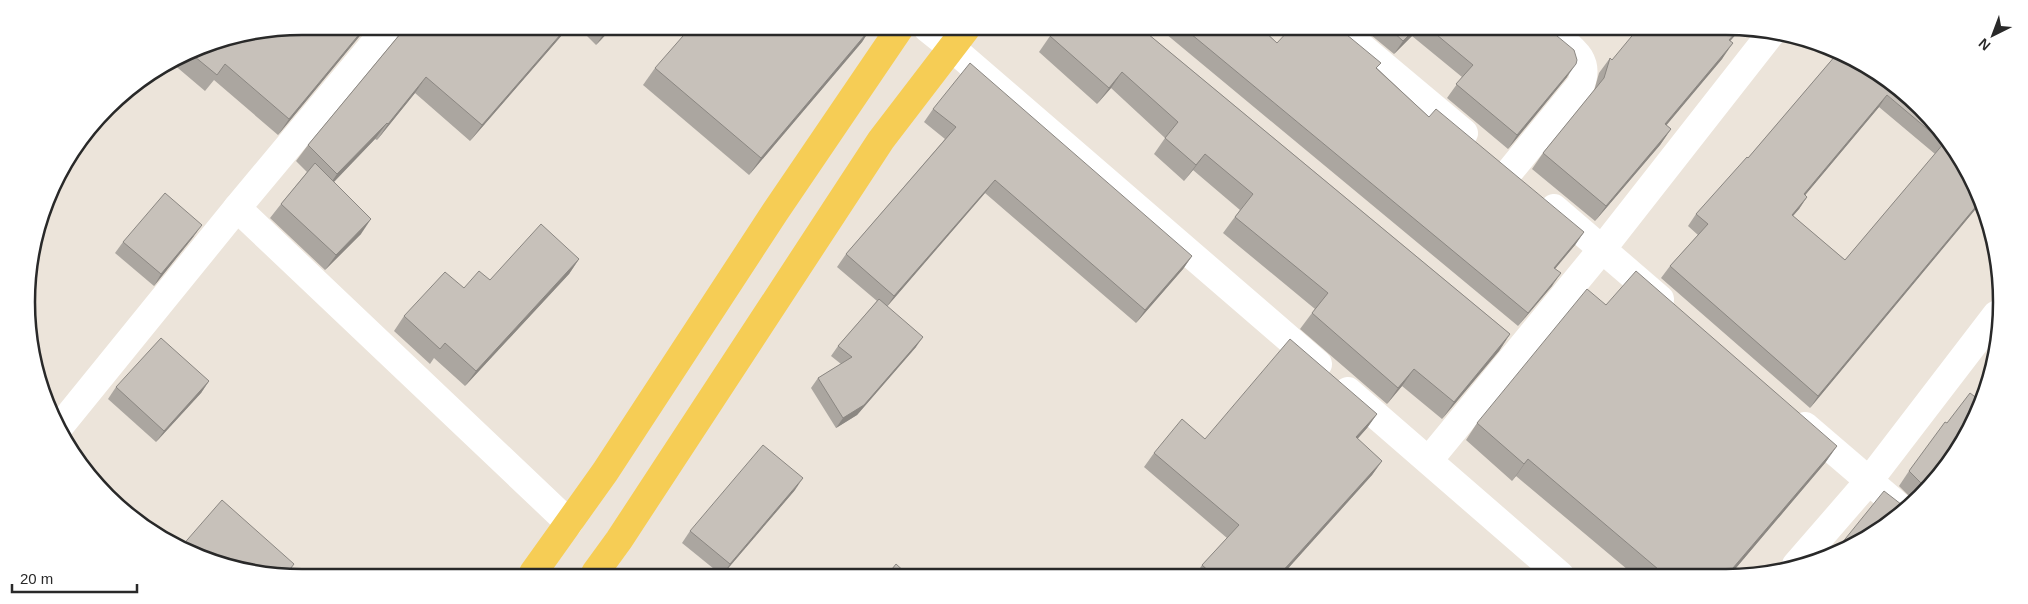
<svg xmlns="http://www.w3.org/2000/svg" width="2028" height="604" viewBox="0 0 2028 604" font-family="Arial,sans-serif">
<rect width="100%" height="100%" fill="#ece4da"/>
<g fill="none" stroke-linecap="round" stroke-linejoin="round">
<g stroke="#fff" stroke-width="28">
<path d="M388,27L237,208L569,523"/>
<path d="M927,28L952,48L1318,364"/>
<path d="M1353,40L1464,133"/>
<path d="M1510,171L1581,84C1591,57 1569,47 1551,31"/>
<path d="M1554,208L1660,299"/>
<path d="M1348,391L1560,575"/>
<path d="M61,425L237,208"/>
<path d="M1805,426L1903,510"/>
<path d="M1429,460L1603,248L1773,31"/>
<path d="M1796,565L1868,482L1996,315"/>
</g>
<g stroke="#f6cd55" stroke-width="28">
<path d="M533,573L605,472L775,212L900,28"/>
<path d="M595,573L619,540L881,140L966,29"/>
</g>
</g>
<g fill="#aba6a0" fill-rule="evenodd">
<path d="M302,26H368L278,135L214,80L205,91L172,63L197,47Z"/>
<path d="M403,27H569L470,141L415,93L377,140L375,139L334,182L361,234L325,270L270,218L281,204L307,172L296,161L308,145L403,30Z"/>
<path d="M578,27H613L596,45Z"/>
<path d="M871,28L862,42L749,175L643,85L655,68Z"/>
<path d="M1142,29L1510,334L1499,351L1442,419L1402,386L1387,404L1300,329L1315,309L1223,233L1240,210L1193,170L1184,181L1154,154L1165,138L1111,88L1097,104L1039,52L1050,36Z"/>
<path d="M1160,29L1263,30L1277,43L1377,68L1429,117L1584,232L1575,245L1555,268L1552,286L1518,326Z"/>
<path d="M1365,30L1551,31L1567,77L1508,149L1447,98L1462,77L1412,36L1394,54Z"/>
<path d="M1731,41L1722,59L1666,125L1671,129L1660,145L1595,221L1532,169L1543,153L1594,91L1599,73L1610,58L1612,60Z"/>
<path d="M1836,55L1955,149L1979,205L1810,408L1661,278L1670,266L1698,235L1688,226L1696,214L1748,158ZM1879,107L1935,154L1845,260L1793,216L1799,209L1807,197L1805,195Z"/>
<path d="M933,109L1192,256L1183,269L1136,323L985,193L887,306L916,347L857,415L836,428L811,388L818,378L841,364L831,356L838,346L877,301L837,267L846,254L945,139L924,122Z"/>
<path d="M194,236L154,286L115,253L123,242Z"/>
<path d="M579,259L569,274L465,386L434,358L430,364L394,331L404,316L464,288L490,280Z"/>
<path d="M1606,305L1837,446L1825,463L1730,575H1634L1516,476L1512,481L1466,440L1477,423Z"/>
<path d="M209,381L201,393L156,442L108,399L116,387Z"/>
<path d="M1377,414L1367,428L1357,439L1382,461L1372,475L1283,574H1196L1202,565L1227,538L1144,467L1154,453L1205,439Z"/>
<path d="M1973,424L1921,497L1915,502L1899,486L1909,471Z"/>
<path d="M795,490L724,573H719L682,543L690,531Z"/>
</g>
<g fill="#8b8782">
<path d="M366,26H368L278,135L289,119Z"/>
<path d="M567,27H569L470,141L482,125Z"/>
<path d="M609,27H613L596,45L607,29Z"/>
<path d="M871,28L862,42L749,175L761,158Z"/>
<path d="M1414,30H1416L1412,36L1394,54L1403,41Z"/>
<path d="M1737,31H1739L1718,55L1729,40Z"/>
<path d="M1733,43L1722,59L1654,140L1665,124Z"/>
<path d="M1576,64L1567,77L1508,149L1517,135Z"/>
<path d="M1122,72L1111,88L1097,104L1109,88Z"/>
<path d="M426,77L415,93L377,140L388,124Z"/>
<path d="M1887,95L1879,107L1796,206L1804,194Z"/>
<path d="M387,123L375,139L326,190L337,174Z"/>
<path d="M1671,129L1660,145L1595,221L1606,206Z"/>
<path d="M1205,154L1193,170L1184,181L1196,165Z"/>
<path d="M995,180L985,193L885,309L894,296Z"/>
<path d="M1807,197L1799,209L1783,227L1792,215Z"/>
<path d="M1978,204L1979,205L1810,408L1818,396Z"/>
<path d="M371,219L361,234L325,270L336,255Z"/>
<path d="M202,225L194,236L154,286L161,274Z"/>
<path d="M1584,232L1575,245L1545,281L1554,268Z"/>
<path d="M1192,256L1183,269L1136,323L1145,310Z"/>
<path d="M579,259L569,274L465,386L476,371Z"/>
<path d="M1561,273L1552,286L1518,326L1528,313Z"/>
<path d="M1510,334L1499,351L1442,419L1454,402Z"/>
<path d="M923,337L916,347L857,415L836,428L843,418Z"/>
<path d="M1414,369L1402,386L1387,404L1398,388Z"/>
<path d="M209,381L201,393L156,442L164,431Z"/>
<path d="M1377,414L1367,428L1346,452L1356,437Z"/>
<path d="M1837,446L1825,463L1730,575H1727Z"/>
<path d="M1528,459L1516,476L1512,481L1524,464Z"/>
<path d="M1382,461L1372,475L1283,574H1280Z"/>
<path d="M803,478L795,490L724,573L730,564Z"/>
</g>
<g fill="#c7c1ba" stroke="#8b8782" fill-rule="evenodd">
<path d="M302,26H366L289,119L225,64L217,75L189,52L197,47Z"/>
<path d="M406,27H567L482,125L426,77L388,124L387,123L337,174L308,145Z"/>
<path d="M690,28H871L761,158L655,68Z"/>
<path d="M1056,29H1142L1510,334L1454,402L1414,369L1398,388L1312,313L1328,293L1235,217L1253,194L1205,154L1196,165L1165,138L1178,122L1122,72L1109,88L1050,36Z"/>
<path d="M1185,29L1263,30L1277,43L1289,30H1341L1381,63L1376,68L1429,117L1436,109L1584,232L1554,268L1561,273L1528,313Z"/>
<path d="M1391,30H1414L1403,41Z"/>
<path d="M1431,30L1551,31L1574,50L1577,60L1576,64L1517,135L1456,84L1473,65Z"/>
<path d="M1636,31H1737L1729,40L1733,43L1665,124L1671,129L1606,206L1543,153L1604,78L1610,58L1612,60Z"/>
<path d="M1836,55L1879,73L1955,149L1978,204L1818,396L1670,266L1708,224L1696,214L1747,157L1748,158ZM1887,95L1944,143L1845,260L1792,215L1807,197L1804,194Z"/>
<path d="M970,63L1192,256L1145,310L995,180L894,296L846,254L956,127L933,109Z"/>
<path d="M315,163L371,219L336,255L281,204Z"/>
<path d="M165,193L202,225L161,274L123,242Z"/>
<path d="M541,224L579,259L476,371L445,343L440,349L404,316L445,272L464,288L479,271L490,280Z"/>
<path d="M1636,271L1837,446L1727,575H1665L1528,459L1524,464L1477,423L1587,289L1606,305Z"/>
<path d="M879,299L923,337L864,405L843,418L818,378L852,357L838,346Z"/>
<path d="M161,338L209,381L164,431L116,387Z"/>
<path d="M1290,339L1377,414L1356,437L1382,461L1280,574H1212L1202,565L1239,525L1154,453L1182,419L1205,439Z"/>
<path d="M1984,391L1973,424L1927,489L1909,471L1945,422L1947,423L1970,393L1978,399Z"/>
<path d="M763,445L803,478L730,564L690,531Z"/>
<path d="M95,477L121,499L119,501L94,479Z"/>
<path d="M1884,491L1906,508L1848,549L1833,554Z"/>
<path d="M222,500L294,564L287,573L248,572L181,547Z"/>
<path d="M896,564L907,574H888Z"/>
</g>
<path d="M0 0H2028V604H0ZM302 35H1726A267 267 0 0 1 1993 302V302A267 267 0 0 1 1726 569H302A267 267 0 0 1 35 302V302A267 267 0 0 1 302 35Z" fill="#fff" fill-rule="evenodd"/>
<path fill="none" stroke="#292929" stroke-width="2.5" d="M302 35H1726A267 267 0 0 1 1993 302V302A267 267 0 0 1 1726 569H302A267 267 0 0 1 35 302V302A267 267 0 0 1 302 35Z"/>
<g transform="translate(1993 35) rotate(222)" stroke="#ffffff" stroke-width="4" paint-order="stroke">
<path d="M0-4L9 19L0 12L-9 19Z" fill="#292929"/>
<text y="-8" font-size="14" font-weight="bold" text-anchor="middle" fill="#292929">N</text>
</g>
<path d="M12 584v8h125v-8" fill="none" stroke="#292929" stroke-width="2.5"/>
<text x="20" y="584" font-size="15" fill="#292929" stroke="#ffffff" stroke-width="4" paint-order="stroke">20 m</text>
</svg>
